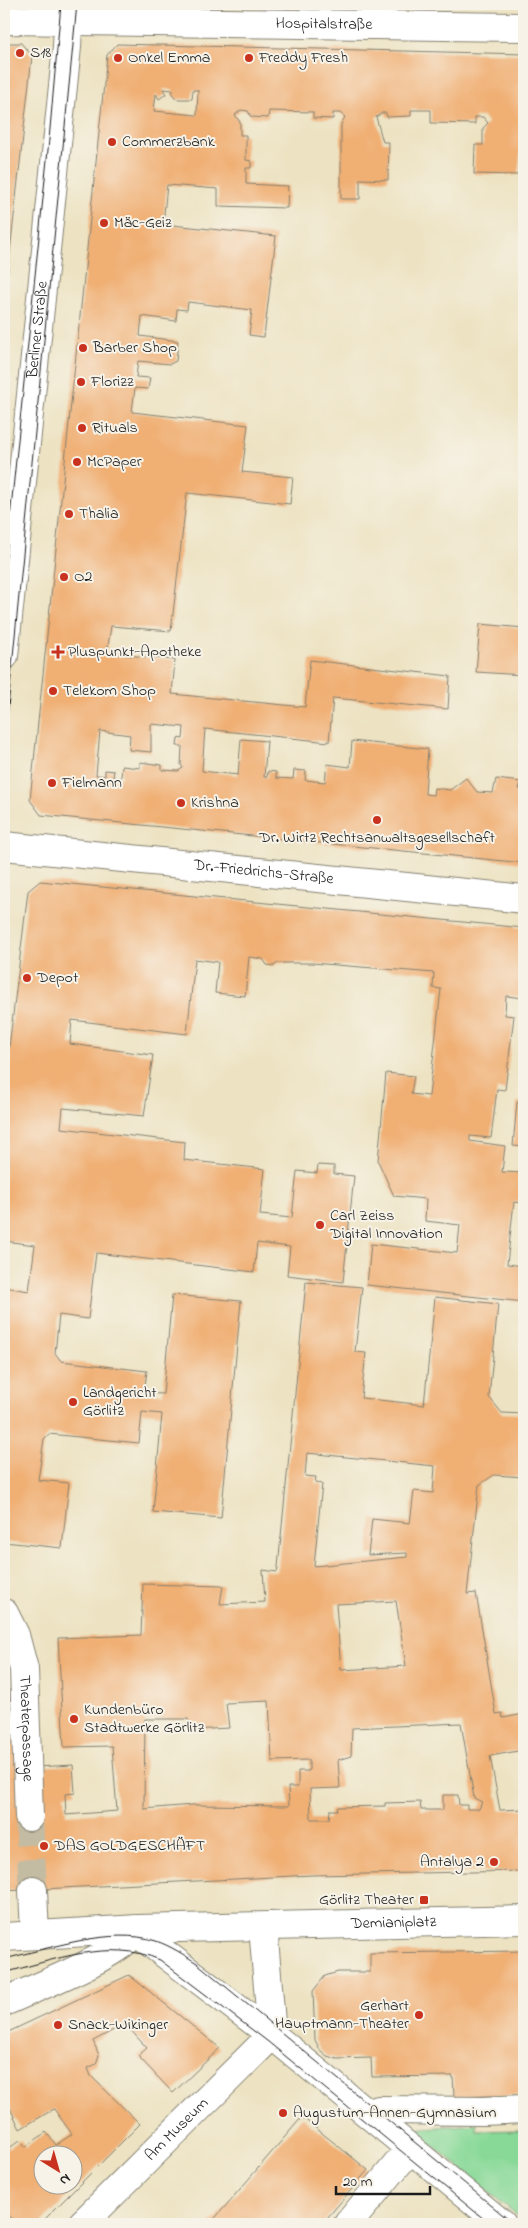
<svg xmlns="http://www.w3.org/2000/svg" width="528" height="2228" viewBox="0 0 528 2228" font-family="'Indie Flower',sans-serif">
<rect width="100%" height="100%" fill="#f7f3e8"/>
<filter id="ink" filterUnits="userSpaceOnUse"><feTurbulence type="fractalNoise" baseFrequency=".02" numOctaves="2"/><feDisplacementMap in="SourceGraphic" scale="10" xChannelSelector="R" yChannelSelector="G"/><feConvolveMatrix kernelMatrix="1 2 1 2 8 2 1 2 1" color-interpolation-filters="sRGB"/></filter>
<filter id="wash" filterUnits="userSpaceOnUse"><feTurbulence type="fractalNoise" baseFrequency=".0096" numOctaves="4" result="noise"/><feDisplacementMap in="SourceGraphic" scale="20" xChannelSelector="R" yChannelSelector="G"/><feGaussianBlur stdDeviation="1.12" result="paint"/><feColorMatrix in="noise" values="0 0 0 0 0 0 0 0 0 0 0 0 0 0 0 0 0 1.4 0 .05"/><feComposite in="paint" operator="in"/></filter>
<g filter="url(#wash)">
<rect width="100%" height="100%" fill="#ede3c3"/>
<path fill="#88d998" stroke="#527a5a" d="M477,2124V2131L524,2130V2221L413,2129Z"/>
<g id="blocks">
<g fill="#f0af73" fill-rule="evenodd">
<path d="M4,43H21L32,56L5,296Z"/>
<path d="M117,44L524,54V119L520,120L523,130L518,175L474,174L475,145H483V128L488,123L483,117H475V124L431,123V110H411V116L387,117L386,113H382L376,117L383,142H389L388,180L360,179V199H341V124L345,117L340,113H333V119L313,118V112L269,111L268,118L251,117L248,111L241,110L235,115L240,122V135H246V160L251,161V168H246V184L288,186L287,208L218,206V189L167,185L163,224L276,236L264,337L249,335L252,310L188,302L187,310L177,309L176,321L142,316L140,336L178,341L176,361L170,364L138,361L136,377L150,378L148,389L135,388L132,412L248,425L242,472L293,477L290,504L187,493L171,631L111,626L107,653L175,660L172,694L305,707L310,660L450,676L448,709L333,698L329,742L205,729L202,771L238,775L241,739L267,741L264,777H267L268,771L276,772V778L293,779L294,770L306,771L305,780L325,782L327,764L350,767L352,741L428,749L425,794L433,795L434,788L450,790L466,778L477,792L493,793L496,779L521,782L519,789L524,790V863L41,815L30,800L107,55ZM163,89L173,90L172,94L177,99H192L193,90H198L197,115L154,111L156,94L159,99L166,94ZM151,724L184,727L183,739L178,738L177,746H182L181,765L183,768L178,771L162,770V765L140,762V768L122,766L121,778L113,777L114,771L105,770V776L96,775L100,731L130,735L129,750L151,752Z"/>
<path d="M480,624L524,628V675L476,672Z"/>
<path d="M40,881L524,928V998L506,996L505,1015L514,1016L505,1090L497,1089L491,1138L470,1136V1141L505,1146L502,1172L524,1173V1203L514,1202L507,1264L524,1266V1302L367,1285L371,1244L457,1253L460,1225L425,1221L426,1199L394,1196L378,1161L386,1073L414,1076L411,1094L429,1096L441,989L433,988L434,973L312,963H278L274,966L267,965L263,959L249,957L245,996L215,993L218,962L195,959L187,1034L72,1020L70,1044L153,1055L144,1116L63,1108L61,1128L185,1142L184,1160L265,1169L260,1215L292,1218L297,1171L317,1173L318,1165L334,1166V1174L354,1176L343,1282L287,1275L290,1247L257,1243L254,1272L96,1253L88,1319L59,1315L55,1353L61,1361L147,1371L144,1393L163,1394L172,1295L241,1301L221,1518L153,1512L162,1414L142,1412L139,1443L49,1434L44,1439L38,1480L69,1483L62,1548L4,1542L6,1499H4V1287L29,1291L35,1245L4,1241V1089L28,891Z"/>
<path d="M517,1102H524V1147L513,1146Z"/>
<path d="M306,1282L362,1287L355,1352L366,1353L361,1398L424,1405L435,1297L498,1304L489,1397L502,1413L524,1414V1477L494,1475L479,1485L467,1594L476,1593L496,1714L502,1713L503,1718L524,1714V1750L490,1756L500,1810L524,1809V1871L312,1875L4,1891V1690H13L37,1767L73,1765L75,1793L65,1794L66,1815L117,1811L112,1746L64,1747L58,1638L141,1635L143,1584L223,1586L220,1604L265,1602L263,1570L277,1572L278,1567ZM307,1453L435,1466L433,1493L414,1491L410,1523L372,1519L368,1555L407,1553V1557L314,1566L322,1484L315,1483L316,1477L305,1476ZM396,1601L406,1666L341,1670L336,1604ZM269,1701L272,1761L309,1760V1771H298V1787H288L289,1806L192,1805L144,1809L145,1719H188L193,1730L229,1728L226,1703ZM461,1723L474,1798L482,1802L479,1809H467V1805H459L458,1795H443V1810H421L420,1802L385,1803V1806L338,1807L337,1810H330L329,1819H311L310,1789L340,1788L338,1760L351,1756L352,1728Z"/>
<path d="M524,1951V2095L454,2097L453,2076L372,2077L371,2058L337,2059L327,2056L320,2050L315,2040L313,1991L325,1976L338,1972H370V1953Z"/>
<path d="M129,1975L220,2048L173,2093L138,2056L147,2048L125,2024L93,2041L99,2055L96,2064L88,2068L91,2076L140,2124L40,2224H17L4,2212V2141L8,2149L20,2140L26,2147L46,2132L56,2145L72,2134L54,2109L20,2129L10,2108L4,2111V2034ZM42,2156H72V2186H42Z"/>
<path d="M302,2117L368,2170L322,2224H210Z"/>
</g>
</g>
</g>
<g filter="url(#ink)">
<use href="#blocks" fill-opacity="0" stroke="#848070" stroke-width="1"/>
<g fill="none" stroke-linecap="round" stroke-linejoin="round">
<g stroke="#c3bba2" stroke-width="28" stroke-dasharray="28 14" stroke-linecap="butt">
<path d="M4,1705L27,1703"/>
<path d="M29,1817L33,1890"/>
</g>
<g stroke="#848070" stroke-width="30">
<g id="minor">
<path id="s1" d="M4,20L524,27"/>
<path id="s2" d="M4,656L67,47L69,4"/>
<path id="s3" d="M4,846L524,899"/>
<path id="s4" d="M4,1613L15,1635L24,1669L29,1817"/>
<path d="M33,1890L35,1935"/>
<path d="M263,1927L272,2035"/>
<path d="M138,1929L144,1938L272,2035L502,2224"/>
<path id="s5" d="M4,1937L138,1929L524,1920"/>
<path d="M4,2002C37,1987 119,1956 138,1929"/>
<path d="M371,2115L378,2110L483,2111L524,2109"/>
<path id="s6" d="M82,2224L272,2035"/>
<path d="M348,2224L410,2149"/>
</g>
</g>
<use href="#minor" stroke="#fff" stroke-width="28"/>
<g stroke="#1c1c1c" stroke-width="1">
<path d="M4,576L49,140L61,4"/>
<path d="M4,748L77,4"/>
<path d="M4,1959C48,1949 112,1926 156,1941C171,1946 184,1955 197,1963L514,2224"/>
<path d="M4,1973C53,1960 110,1938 160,1960L267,2041L490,2224"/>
</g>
</g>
</g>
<g fill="#c8321e" stroke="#f7f3e8" stroke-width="2">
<circle cx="20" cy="53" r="5"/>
<circle cx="118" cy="58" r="5"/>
<circle cx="249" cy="58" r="5"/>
<circle cx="112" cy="142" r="5"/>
<circle cx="104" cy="223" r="5"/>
<circle cx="83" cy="348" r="5"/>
<circle cx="81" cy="382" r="5"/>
<circle cx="82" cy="428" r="5"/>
<circle cx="77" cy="462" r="5"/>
<circle cx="69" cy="514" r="5"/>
<circle cx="64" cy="577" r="5"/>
<path d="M55.5 644.5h5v5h5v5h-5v5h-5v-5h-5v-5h5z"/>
<circle cx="53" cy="691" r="5"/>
<circle cx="52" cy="783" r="5"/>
<circle cx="181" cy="803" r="5"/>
<circle cx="377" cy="820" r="5"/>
<circle cx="27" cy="978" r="5"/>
<circle cx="320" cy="1225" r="5"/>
<circle cx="73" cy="1402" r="5"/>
<circle cx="74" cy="1719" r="5"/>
<circle cx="44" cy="1846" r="5"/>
<circle cx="494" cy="1862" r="5"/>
<rect x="419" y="1895" width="10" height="10" rx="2.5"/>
<circle cx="419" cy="2015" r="5"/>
<circle cx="58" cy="2025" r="5"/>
<circle cx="283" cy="2113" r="5"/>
</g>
<g text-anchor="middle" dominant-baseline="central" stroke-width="4" stroke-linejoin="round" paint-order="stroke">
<g font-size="16" fill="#1c1c1c" stroke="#f7f3e8">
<text stroke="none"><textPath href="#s1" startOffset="320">Hospitalstraße</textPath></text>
<text stroke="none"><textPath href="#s2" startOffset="328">Berliner Straße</textPath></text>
<text stroke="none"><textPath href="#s3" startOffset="261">Dr.-Friedrichs-Straße</textPath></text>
<text stroke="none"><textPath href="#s4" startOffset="119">Theaterpassage</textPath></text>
<text stroke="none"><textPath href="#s5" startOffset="390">Demianiplatz</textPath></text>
<text stroke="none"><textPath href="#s6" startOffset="134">Am Museum</textPath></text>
</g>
<g font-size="16" fill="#1c1c1c" stroke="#f7f3e8" text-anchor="start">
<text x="30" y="53">S18</text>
<text x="128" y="58">Onkel Emma</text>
<text x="259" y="58">Freddy Fresh</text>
<text x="122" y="142">Commerzbank</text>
<text x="114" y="223">Mäc-Geiz</text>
<text x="93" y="348">Barber Shop</text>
<text x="91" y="382">Florizz</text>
<text x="92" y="428">Rituals</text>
<text x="87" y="462">McPaper</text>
<text x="79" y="514">Thalia</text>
<text x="74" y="577">O2</text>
<text x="68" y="652">Pluspunkt-Apotheke</text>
<text x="63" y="691">Telekom Shop</text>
<text x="62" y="783">Fielmann</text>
<text x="191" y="803">Krishna</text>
<text x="377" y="838" text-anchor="middle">Dr. Wirtz Rechtsanwaltsgesellschaft</text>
<text x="37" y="978">Depot</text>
<text x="330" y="1216">Carl Zeiss<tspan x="330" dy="18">Digital Innovation</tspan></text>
<text x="83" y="1393">Landgericht<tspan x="83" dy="18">Görlitz</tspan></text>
<text x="84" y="1710">Kundenbüro<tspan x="84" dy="18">Stadtwerke Görlitz</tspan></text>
<text x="54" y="1846">DAS GOLDGESCHÄFT</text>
<text x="484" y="1862" text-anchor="end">Antalya 2</text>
<text x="414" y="1900" text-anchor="end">Görlitz Theater</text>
<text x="409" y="2006" text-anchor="end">Gerhart<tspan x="409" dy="18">Hauptmann-Theater</tspan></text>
<text x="68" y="2025">Snack-Wikinger</text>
<text x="293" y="2113">Augustum-Annen-Gymnasium</text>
</g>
</g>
<rect width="528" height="2228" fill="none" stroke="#f7f3e8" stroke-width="20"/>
<g transform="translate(58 2170) rotate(143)"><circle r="24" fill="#f7f3e8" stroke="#9f9d96"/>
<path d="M0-4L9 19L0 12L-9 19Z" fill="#c8321e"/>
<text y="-8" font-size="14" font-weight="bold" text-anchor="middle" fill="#1c1c1c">N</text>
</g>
<path d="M336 2186v8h94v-8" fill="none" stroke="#1c1c1c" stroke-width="2.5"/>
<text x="343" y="2186" font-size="15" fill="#1c1c1c" stroke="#f7f3e8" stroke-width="4" paint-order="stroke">20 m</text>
</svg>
